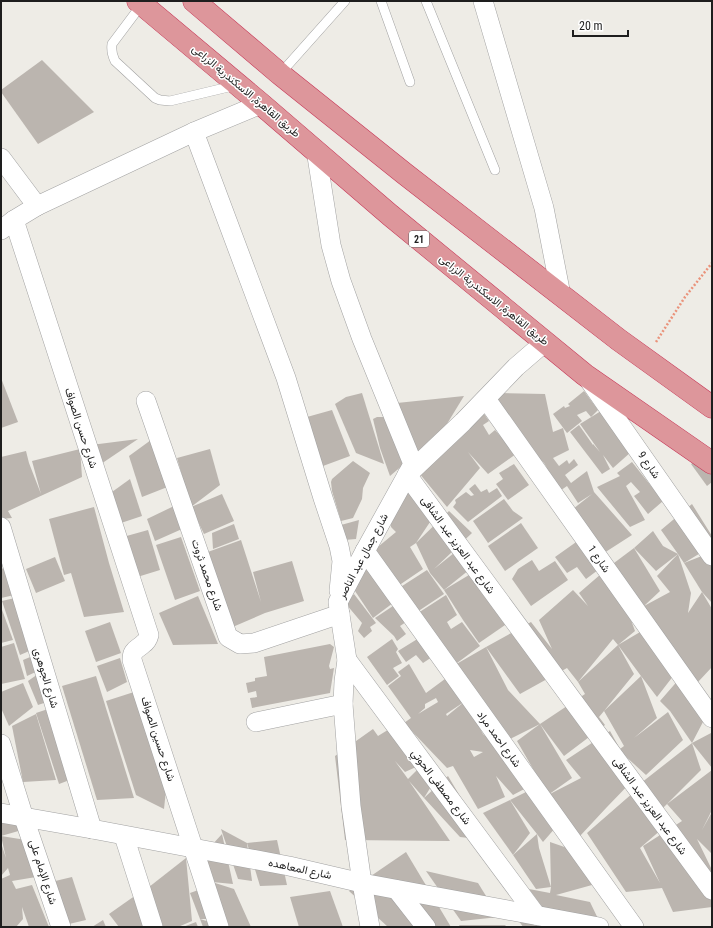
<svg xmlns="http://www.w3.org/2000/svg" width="713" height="928" viewBox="0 0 713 928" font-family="'Roboto Condensed',Vazirmatn,sans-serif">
<rect width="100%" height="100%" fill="#eeece6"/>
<g fill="#bbb5af" fill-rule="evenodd">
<path d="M42,60L94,112L38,144L1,92V90Z"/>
<path d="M1,378L18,422L1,428Z"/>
<path d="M584,391L598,410L591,417L586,411L577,415L582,421L567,433L553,414L564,406L565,408L570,406L568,404Z"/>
<path d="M362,393L384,464L356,453L335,404L346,397Z"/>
<path d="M499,393L545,394L553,432L563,428L569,450L553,458L559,466L567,460L569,464L574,459L578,465L565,475L571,483L587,471L594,492L632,535L604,553L573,509L592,494L578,503L567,486L557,493L540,471L547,468L544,463L490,410Z"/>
<path d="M464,396L439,437L417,452L397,403Z"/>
<path d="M476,402L489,421L483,425L489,435L495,430L516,454L488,474L468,452L480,468L447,507L419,473Z"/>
<path d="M332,410L350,456L323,466L307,417Z"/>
<path d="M601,411L631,452L613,468L603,455L610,469L602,474L570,432L579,425L593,445V444L600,452L580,424Z"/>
<path d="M377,417H392L404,464L390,476L380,448L373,419Z"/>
<path d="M138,439L98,466L91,445Z"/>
<path d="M151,440L170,486L142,497L129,456Z"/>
<path d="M80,449L82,477L8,511L12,518L1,519V457L26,451L29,463L41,494L32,461Z"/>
<path d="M210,449L220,485L191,507L177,458Z"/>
<path d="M697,460L712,466V482L707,486L691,464Z"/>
<path d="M353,461L370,473L363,488L362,499L353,518L341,521L332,491L331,482L332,479Z"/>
<path d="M632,462L663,501L648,514L634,496L640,492L631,482L626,486L645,520L630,527L597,487L620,476L617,473Z"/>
<path d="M514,464L529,485L508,500L496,484L503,479L499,473Z"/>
<path d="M130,479L142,516L121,523L112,492Z"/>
<path d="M475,484L481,492L487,489L489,493L497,488L502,496L468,522L453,507L456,503L455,500L466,492L471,496L474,495L469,489Z"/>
<path d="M409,490L436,513L416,543L449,511L472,533L434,569L454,553L469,570L444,590L430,573L416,543L410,547L423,569L398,586L373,551L396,532L391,527V523Z"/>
<path d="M222,494L234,521L204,534L191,507Z"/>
<path d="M504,499L513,511L523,518L488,543L473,521Z"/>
<path d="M692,504L712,536V546L684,563L678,554L656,571L634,548L653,531L663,546L678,554L661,530Z"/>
<path d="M174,506L182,529L155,541L147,519Z"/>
<path d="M94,507L109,563L124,612L84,617L71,573L64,575L49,519Z"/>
<path d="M359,520L356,539L344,540L341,525Z"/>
<path d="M521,523L538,548L505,571L488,546Z"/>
<path d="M234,524L239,539L213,549L212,533Z"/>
<path d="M148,530L160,570L134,578L123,537Z"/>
<path d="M181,537L200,591L175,600L156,545Z"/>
<path d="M241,540L261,602L253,572L292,561L304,601L265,613L228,629L205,553Z"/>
<path d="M579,540L598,570L586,579L577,567L567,573L555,557Z"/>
<path d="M634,548L660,591L644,606L610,566Z"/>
<path d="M712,552V603L702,592L684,563Z"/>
<path d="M678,554L691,593L688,613L702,592L712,609V667L698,682L644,606L670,592L657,576Z"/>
<path d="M55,557L65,581L36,593L26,569Z"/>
<path d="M532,560L539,571L555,561L568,580L531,606L512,579L518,569Z"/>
<path d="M369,561L397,600L373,618L351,585Z"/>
<path d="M9,566L19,594L1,598V569Z"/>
<path d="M427,570L444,594L417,612L399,588Z"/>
<path d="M474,572L508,623L479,643L463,620L444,590Z"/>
<path d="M601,574L626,606L635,631L618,645L652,625L674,675L657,697L641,676L657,718L634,738L668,712L683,740L646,775L623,754L636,777L607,807L580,836L548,795L517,741L540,724L510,739L483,703L453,666L435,640L437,638L418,613L446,595L457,615L447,622L451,629L462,622L480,646L453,666L486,647L508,690L540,724L585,694L578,682L618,645L613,639L578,682L567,668L520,694L486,647L531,622L552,649L539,620L573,590L588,606L579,593ZM618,645L641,676L604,711L624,746L620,749L610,731L566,760L581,778L548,795L572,778L540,724L564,756L605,725L599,717L604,711L634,674Z"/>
<path d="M354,594L376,623L370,627L372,631L364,638L358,631L362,623L346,604Z"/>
<path d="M198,596L218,644L173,645L159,613Z"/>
<path d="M19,597L34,649L20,655L2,601Z"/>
<path d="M399,602L406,622L400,626L406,634L397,641L394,636L375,618Z"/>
<path d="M1,607L13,640L1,643Z"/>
<path d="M110,622L121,653L96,662L85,631Z"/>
<path d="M419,638L432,657L423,663L416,655L406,662L398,651Z"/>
<path d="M392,639L398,649L396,652L402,663L393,668L399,676L387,685L367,657Z"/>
<path d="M14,643L25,679L1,684V647Z"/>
<path d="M330,644L334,647L329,666L330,669L334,668L330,693L252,708L250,698L257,697L256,691L248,693L246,683L255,681V678L267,676L264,657Z"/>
<path d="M35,655L40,670L27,676L23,660Z"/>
<path d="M120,658L127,682L107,692L97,666Z"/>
<path d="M409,664L426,693L449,676L466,701L483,734L491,740L530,786L513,795L496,776L505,797L478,809L453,766L447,768L404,723L411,718L388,686L401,676L398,672ZM436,698L438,702L418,714L425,708V704ZM464,702L447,716L446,714ZM470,750L483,752L474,757Z"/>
<path d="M41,672L50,701L38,705L28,681Z"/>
<path d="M96,676L134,798L97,800L62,686Z"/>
<path d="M680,678L704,720L692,743L711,733L712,734V768L692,743L701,770L667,804L712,770V810L702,830L712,812V854L697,839L712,870V907L673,912L662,888L626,892L587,833L634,792L662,829L640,848L660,883L643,846L682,821L667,804L663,808L641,783L692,743L670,711L660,701Z"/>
<path d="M23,683L33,707L9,726L1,708V692Z"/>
<path d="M134,692L166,790L164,809L136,795L106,701Z"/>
<path d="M51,708L75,778L59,784L36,713Z"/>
<path d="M36,714L56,780L23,782L12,726Z"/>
<path d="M391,728L416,767L405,772L395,761L408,779L430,757L440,772L424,798L448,776L486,840L460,837L424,798L409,781L450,841L345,840L335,756L373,729L378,736Z"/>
<path d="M530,790L556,827L543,842L537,834L539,848L551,887L550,842L576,851L592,885L556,895L590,902L602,927H557L529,889L550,893L551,887L536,889L513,855L537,834L510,800Z"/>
<path d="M510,800L530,833L513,855L483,813Z"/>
<path d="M1,818L18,822L22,830L1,836Z"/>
<path d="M221,829L247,843L252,881L238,879Z"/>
<path d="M222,834L233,884L212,882L234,889L251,927H227L201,857Z"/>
<path d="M1,836L26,840L36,877L12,881L16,889L32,885L49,927H29L22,907L23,919L16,927H1V879L10,875L8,868L1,876V843L6,858Z"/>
<path d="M277,840L287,885L260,886L247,843Z"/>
<path d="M406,852L451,927H388L349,891Z"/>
<path d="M186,858L192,921L178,927H158L149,887Z"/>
<path d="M426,871L478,883L499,917L461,921Z"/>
<path d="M72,877L86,920L69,924L51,882Z"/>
<path d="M204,888L209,919H200L190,893Z"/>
<path d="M330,891L343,927H299L290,897Z"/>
<path d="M136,895L147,927H119L109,914Z"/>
<path d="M517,918L536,924L539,927H523Z"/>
<path d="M200,919L213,923L214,927H203Z"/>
<path d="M103,920L106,927H92Z"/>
<path d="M196,922L198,927H183Z"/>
<path d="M459,925H505L507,927H460Z"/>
</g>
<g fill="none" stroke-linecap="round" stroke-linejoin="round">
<g stroke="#a2a2a2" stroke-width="10">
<g id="lane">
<path d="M381,1L410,82"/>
<path d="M426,1L495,170"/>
<path d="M142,4L112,44C111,51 112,55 115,61L155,98L160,100L170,101L237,85"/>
<path d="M280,74L345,1"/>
</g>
</g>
<g stroke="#a2a2a2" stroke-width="20">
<g id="street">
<path d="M483,1L544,208L561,295"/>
<path d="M194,132L286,378L323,498L339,546L342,561L339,591"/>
<path d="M316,150L331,245L341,281L362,339L413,464L407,475L712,890"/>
<path d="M1,158L37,206"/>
<path d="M14,220L149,635C148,639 146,642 143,644C137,650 132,649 132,660L219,927"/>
<path d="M1,230L14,220L37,206L194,132L261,104"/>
<path d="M589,380L712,556"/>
<path d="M486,399L712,718"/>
<path d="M146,401L228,637L240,644L254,643L340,614"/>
<path d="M1,527L92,829"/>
<path d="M365,551L634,927"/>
<path d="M347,660L536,915"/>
<path d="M256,722L343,704"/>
<path d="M1,744L24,818L61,927"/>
<path d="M1,813L92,829L289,866L362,883L599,927"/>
<path d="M124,836L153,927"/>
<path d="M397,890L426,927"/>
<path d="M370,927L362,883L351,806L343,704L344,681L347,660L338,602L365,551L407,475L463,422L516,367L545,342"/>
</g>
</g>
<g stroke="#c73858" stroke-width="23">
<g id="highway">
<path d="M138,1L261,104L390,215L585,375L712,463"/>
<path d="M194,1L280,74L405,174L619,340L712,407"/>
</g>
</g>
<path stroke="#ea937b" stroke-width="2.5" stroke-dasharray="2 2" stroke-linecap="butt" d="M656,342L685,297L712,263"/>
<use href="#lane" stroke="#fff" stroke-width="9"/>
<use href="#street" stroke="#fff" stroke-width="19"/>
<use href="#highway" stroke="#dd969b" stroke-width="22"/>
</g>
<g text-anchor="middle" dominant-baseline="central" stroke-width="3" stroke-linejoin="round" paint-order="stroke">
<rect fill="#fff" stroke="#626262" stroke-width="1" x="409" y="231" width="20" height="16" rx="3"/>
<g font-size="10" font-weight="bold" fill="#1e1e1e">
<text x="419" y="239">21</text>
</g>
<g font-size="11" fill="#1e1e1e" stroke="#fff">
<text transform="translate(246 91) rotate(40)">طريق القاهرة, الاسكندرية الزراعى</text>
<text transform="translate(494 300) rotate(39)">طريق القاهرة, الاسكندرية الزراعى</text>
<text transform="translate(81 428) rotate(72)">شارع حسن الصواف</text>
<text transform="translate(649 465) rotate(55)">شارع 9</text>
<text transform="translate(458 545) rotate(54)">شارع عبد العزيز عبد الشافى</text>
<text transform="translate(363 556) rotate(-62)">شارع جمال عبد الناصر</text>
<text transform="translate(599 559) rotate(55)">شارع 1</text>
<text transform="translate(207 575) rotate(71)">شارع محمد ثروت</text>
<text transform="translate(46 678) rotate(73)">شارع الجوهرى</text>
<text transform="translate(158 739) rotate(72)">شارع حسين الصواف</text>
<text transform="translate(499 739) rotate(54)">شارع احمد مراد</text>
<text transform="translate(441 787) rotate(53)">شارع مصطفى الحوتي</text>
<text transform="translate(650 806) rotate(54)">شارع عبد العزيز عبد الشافى</text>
<text transform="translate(300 869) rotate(12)">شارع المعاهده</text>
<text transform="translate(43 872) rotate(72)">شارع الإمام على</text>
</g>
</g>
<rect width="713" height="928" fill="none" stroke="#1e1e1e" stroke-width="4"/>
<path d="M573 30v6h55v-6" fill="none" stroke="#1e1e1e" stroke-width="2"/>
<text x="579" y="30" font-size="12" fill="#1e1e1e" stroke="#ffffff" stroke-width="3" paint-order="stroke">20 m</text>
</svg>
